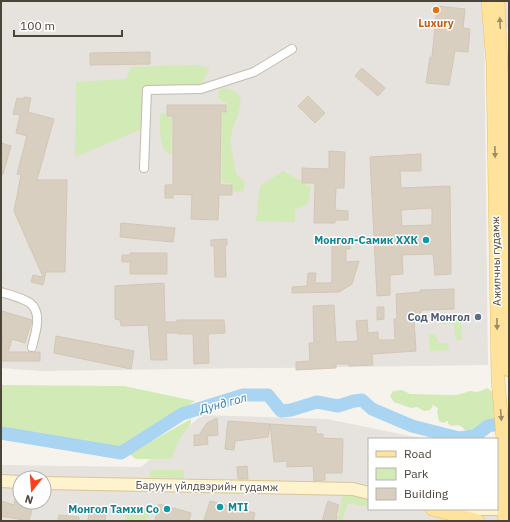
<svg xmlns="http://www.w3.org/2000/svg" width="510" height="522" viewBox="0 0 510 522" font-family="'IBM Plex Sans',sans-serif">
<rect width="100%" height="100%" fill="#f6f3ec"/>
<g fill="#e6e2dd" fill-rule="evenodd">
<path d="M1,1H509V29L484,23L488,365L40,371L1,368Z"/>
<path d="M202,415L327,419L425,439H369V509H497V454H498L509,521H1V465L141,467ZM20,478H44V502H20Z"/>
</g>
<g fill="#d2eab5">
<path d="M197,65L210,68L204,79L202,86L146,89L142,129L75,157L76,82L126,79L131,67Z"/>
<path d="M220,88C258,90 232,119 231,138C230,148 235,163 236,174L245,182L243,191L234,192L231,183H222L221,114L227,112L226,103L218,98Z"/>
<path d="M165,112L166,116H172L171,153L169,154C159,150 160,125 160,115Z"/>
<path d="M283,171L311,187L308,204L295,210V222L256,221L260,186Z"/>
<path d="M442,316L461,317L462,340H456L454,324H441Z"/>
<path d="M429,334H434L439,343H448L449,350L430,351Z"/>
<path d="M1,385L124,386L195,401L119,449L3,431L1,429Z"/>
<path d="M487,388L496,394L495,419L483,424L481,428L470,434C461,429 464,423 451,426L448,423V421L443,423L439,421L437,411L438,408L433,405L430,410L424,411L417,407L411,408L394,402L390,396L393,391L402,390L410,394L449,395H457L470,391L478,392Z"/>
<path d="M191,419V423L179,440L171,459H136L129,454Z"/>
<path d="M151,470H184V478L150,477Z"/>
<path d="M351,495L369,500V507L348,503L342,521H337L343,496Z"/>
<path d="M145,509L151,511L152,513L144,521H126L125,513L140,515Z"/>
</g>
<g fill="#e5e3e0">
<path d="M1,238L19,240L31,268L25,285L1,278Z"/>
<path d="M37,504L52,506L53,521H30Z"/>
</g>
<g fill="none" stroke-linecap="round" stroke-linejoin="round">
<path stroke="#a9d4f2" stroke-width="13" d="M1,433L121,453L182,414L243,395H268L281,411L291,410L317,402L338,406L354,401L362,400L372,409L412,426L459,438L475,436L488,426L509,422"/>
</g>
<g fill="#d8cfc1" stroke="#d3c7b4" fill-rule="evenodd">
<path d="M437,6L465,9L463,28L470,29L468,52L455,51L449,85L426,83L430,57H432Z"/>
<path d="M150,52V64L90,65V53Z"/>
<path d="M362,68L385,88L378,96L355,76Z"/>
<path d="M308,96L325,113L315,123L298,106Z"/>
<path d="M24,97L31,98L28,112L54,119L37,180H67L65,272H46L43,285L31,282L33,275L43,277L14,211L21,175L17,174L27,136L16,133L20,115L13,114L17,98L23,99Z"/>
<path d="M167,105H226V112H221L220,185H232V195H219L218,220L191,219L192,195L173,194V198H165V185H173V116H167Z"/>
<path d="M1,143L11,146L3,174H1Z"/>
<path d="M329,151L345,152L344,188H336L335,210L348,211V220H335V223H314L315,183H302V168L329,169Z"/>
<path d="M421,154V171H400L401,188L450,186L451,274L435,275L433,254L402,255L403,274L390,275V295L377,296L370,157ZM432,208V225L402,226L401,210Z"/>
<path d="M121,223L175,228L173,242L120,237Z"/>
<path d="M332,238H350V249H346V262L359,261L352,284L339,292L292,293V287L307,286L308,273H316L315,283H332Z"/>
<path d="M227,239V245H225L226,277H215L214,246H211V240Z"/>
<path d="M130,253H167V274H130V262H122V255H130Z"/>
<path d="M164,283L165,322H177V320H224L225,333L208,334L209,363L194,364L193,334H178V333H166L167,360H151L148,325L121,326L120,320L115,319V286Z"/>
<path d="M454,289V309L423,310L414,320L416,351L372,354L373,365L349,366V364H336V368L296,370V362L310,361L309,343H314L313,306L334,305L336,342L358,341L356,321L367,320L368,333L378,332V340H395L394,319H397L396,294L421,292L420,290Z"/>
<path d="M377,307H384V319L377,320Z"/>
<path d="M2,311L32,320L25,343L12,339L8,352H40V361H1V343L3,336H1V316Z"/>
<path d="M56,336L134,351L131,369L54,353V352Z"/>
<path d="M217,418L218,435L207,436L208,444L194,446V435H199L207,423Z"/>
<path d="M228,421L270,424L268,437L235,441L234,450L225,449Z"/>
<path d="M270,424L316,427V434H323V438L343,439L342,473H325V480L314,481L313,466L287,467V461L274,462Z"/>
<path d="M247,466L248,479H238L237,467Z"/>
<path d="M17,490L20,491V502H34L29,521L1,516V501L14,505Z"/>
<path d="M210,501L255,513L253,521H209L204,520Z"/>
<path d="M328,501L339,505L336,516H337L336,521H322Z"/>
<path d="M159,504L191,513L189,521H155Z"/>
<path d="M89,511L106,513L105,521H88Z"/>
<path d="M59,515L79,517V521H58Z"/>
</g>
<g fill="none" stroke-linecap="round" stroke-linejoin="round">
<g stroke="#c2bbae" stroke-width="10">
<g id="street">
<path d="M144,168L147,90L201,89L254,72L292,49"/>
<path d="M1,292C10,295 23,298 30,303C43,313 35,334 32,347"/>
</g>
</g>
<g stroke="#d6c79b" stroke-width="14">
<g id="secondary">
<path d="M1,481L20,482"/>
<path d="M44,483L353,489L369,493"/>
<path d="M442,509H509"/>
</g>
</g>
<g stroke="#e6c16a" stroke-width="14">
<g id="primary">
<path d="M488,1L493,65L498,379L504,452V521"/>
<path d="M498,1L505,153L506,297L509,370"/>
<path d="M432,509L478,521"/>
</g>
</g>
<use href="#street" stroke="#fff" stroke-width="8"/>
<use href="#secondary" stroke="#fff3cd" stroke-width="12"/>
<use href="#primary" stroke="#ffe39c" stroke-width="13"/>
</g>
<defs><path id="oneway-solid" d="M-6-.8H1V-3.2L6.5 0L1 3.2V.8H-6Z"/></defs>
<g fill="#9c8c66">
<use href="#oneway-solid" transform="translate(500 23) rotate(-93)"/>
<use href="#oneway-solid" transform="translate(495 152) rotate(89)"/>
<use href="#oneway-solid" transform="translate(497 324) rotate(89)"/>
<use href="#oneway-solid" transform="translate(501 415) rotate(85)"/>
</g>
<circle fill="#e8710a" stroke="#fff" stroke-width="1.5" cx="436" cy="10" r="4"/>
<g fill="#0f9aa8" stroke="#fff" stroke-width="1.5">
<circle cx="426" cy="240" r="4"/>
<circle cx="220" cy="507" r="4"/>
<circle cx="167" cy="509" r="4"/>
</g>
<circle fill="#5c6f8a" stroke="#fff" stroke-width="1.5" cx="478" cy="317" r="4"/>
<g text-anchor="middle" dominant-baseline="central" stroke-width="3" stroke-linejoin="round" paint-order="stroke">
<g font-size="11" font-weight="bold" fill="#c56008" stroke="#fff">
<text x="436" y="23">Luxury</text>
</g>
<g font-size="11" font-weight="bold" fill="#0d838f" stroke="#fff" text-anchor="end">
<text x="418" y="240">Монгол-Самик ХХК</text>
<text x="228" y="507" text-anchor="start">MTI</text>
<text x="159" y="509">Монгол Тамхи Со</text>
</g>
<g font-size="11" fill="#4b4439" stroke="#fff">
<text transform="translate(496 261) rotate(-91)">Ажилчны гудамж</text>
<text transform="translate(207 486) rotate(1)">Баруун үйлдвэрийн гудамж</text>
</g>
<g font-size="11" font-weight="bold" fill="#4e5e75" stroke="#fff" text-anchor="end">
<text x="470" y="317">Сод Монгол</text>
</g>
<g font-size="12" font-style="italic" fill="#2e7ab2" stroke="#fff">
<text transform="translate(223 403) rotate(-15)">Дунд гол</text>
</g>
</g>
<rect width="510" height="522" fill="none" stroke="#4b4439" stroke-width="4"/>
<rect x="368" y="438" width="130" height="72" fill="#ffffff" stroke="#b7b4b0"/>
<rect x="376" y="451" width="20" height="6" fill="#ffe39c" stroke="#b7b4b0"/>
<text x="404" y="458" font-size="12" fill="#4b4439">Road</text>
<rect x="376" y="468" width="20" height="12" fill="#d2eab5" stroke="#b7b4b0"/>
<text x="404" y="478" font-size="12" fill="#4b4439">Park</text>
<rect x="376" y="488" width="20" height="12" fill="#d8cfc1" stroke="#b7b4b0"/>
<text x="404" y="498" font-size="12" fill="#4b4439">Building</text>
<g transform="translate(32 490) rotate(197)"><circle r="19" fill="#ffffff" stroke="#b7b4b0"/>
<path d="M0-3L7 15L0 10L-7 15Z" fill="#fc3f1d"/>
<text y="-6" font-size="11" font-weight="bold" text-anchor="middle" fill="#4b4439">N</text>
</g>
<path d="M14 30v6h108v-6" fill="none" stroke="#4b4439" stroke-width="2"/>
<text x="20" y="30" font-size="12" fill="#4b4439" stroke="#ffffff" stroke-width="3" paint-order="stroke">100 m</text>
</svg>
